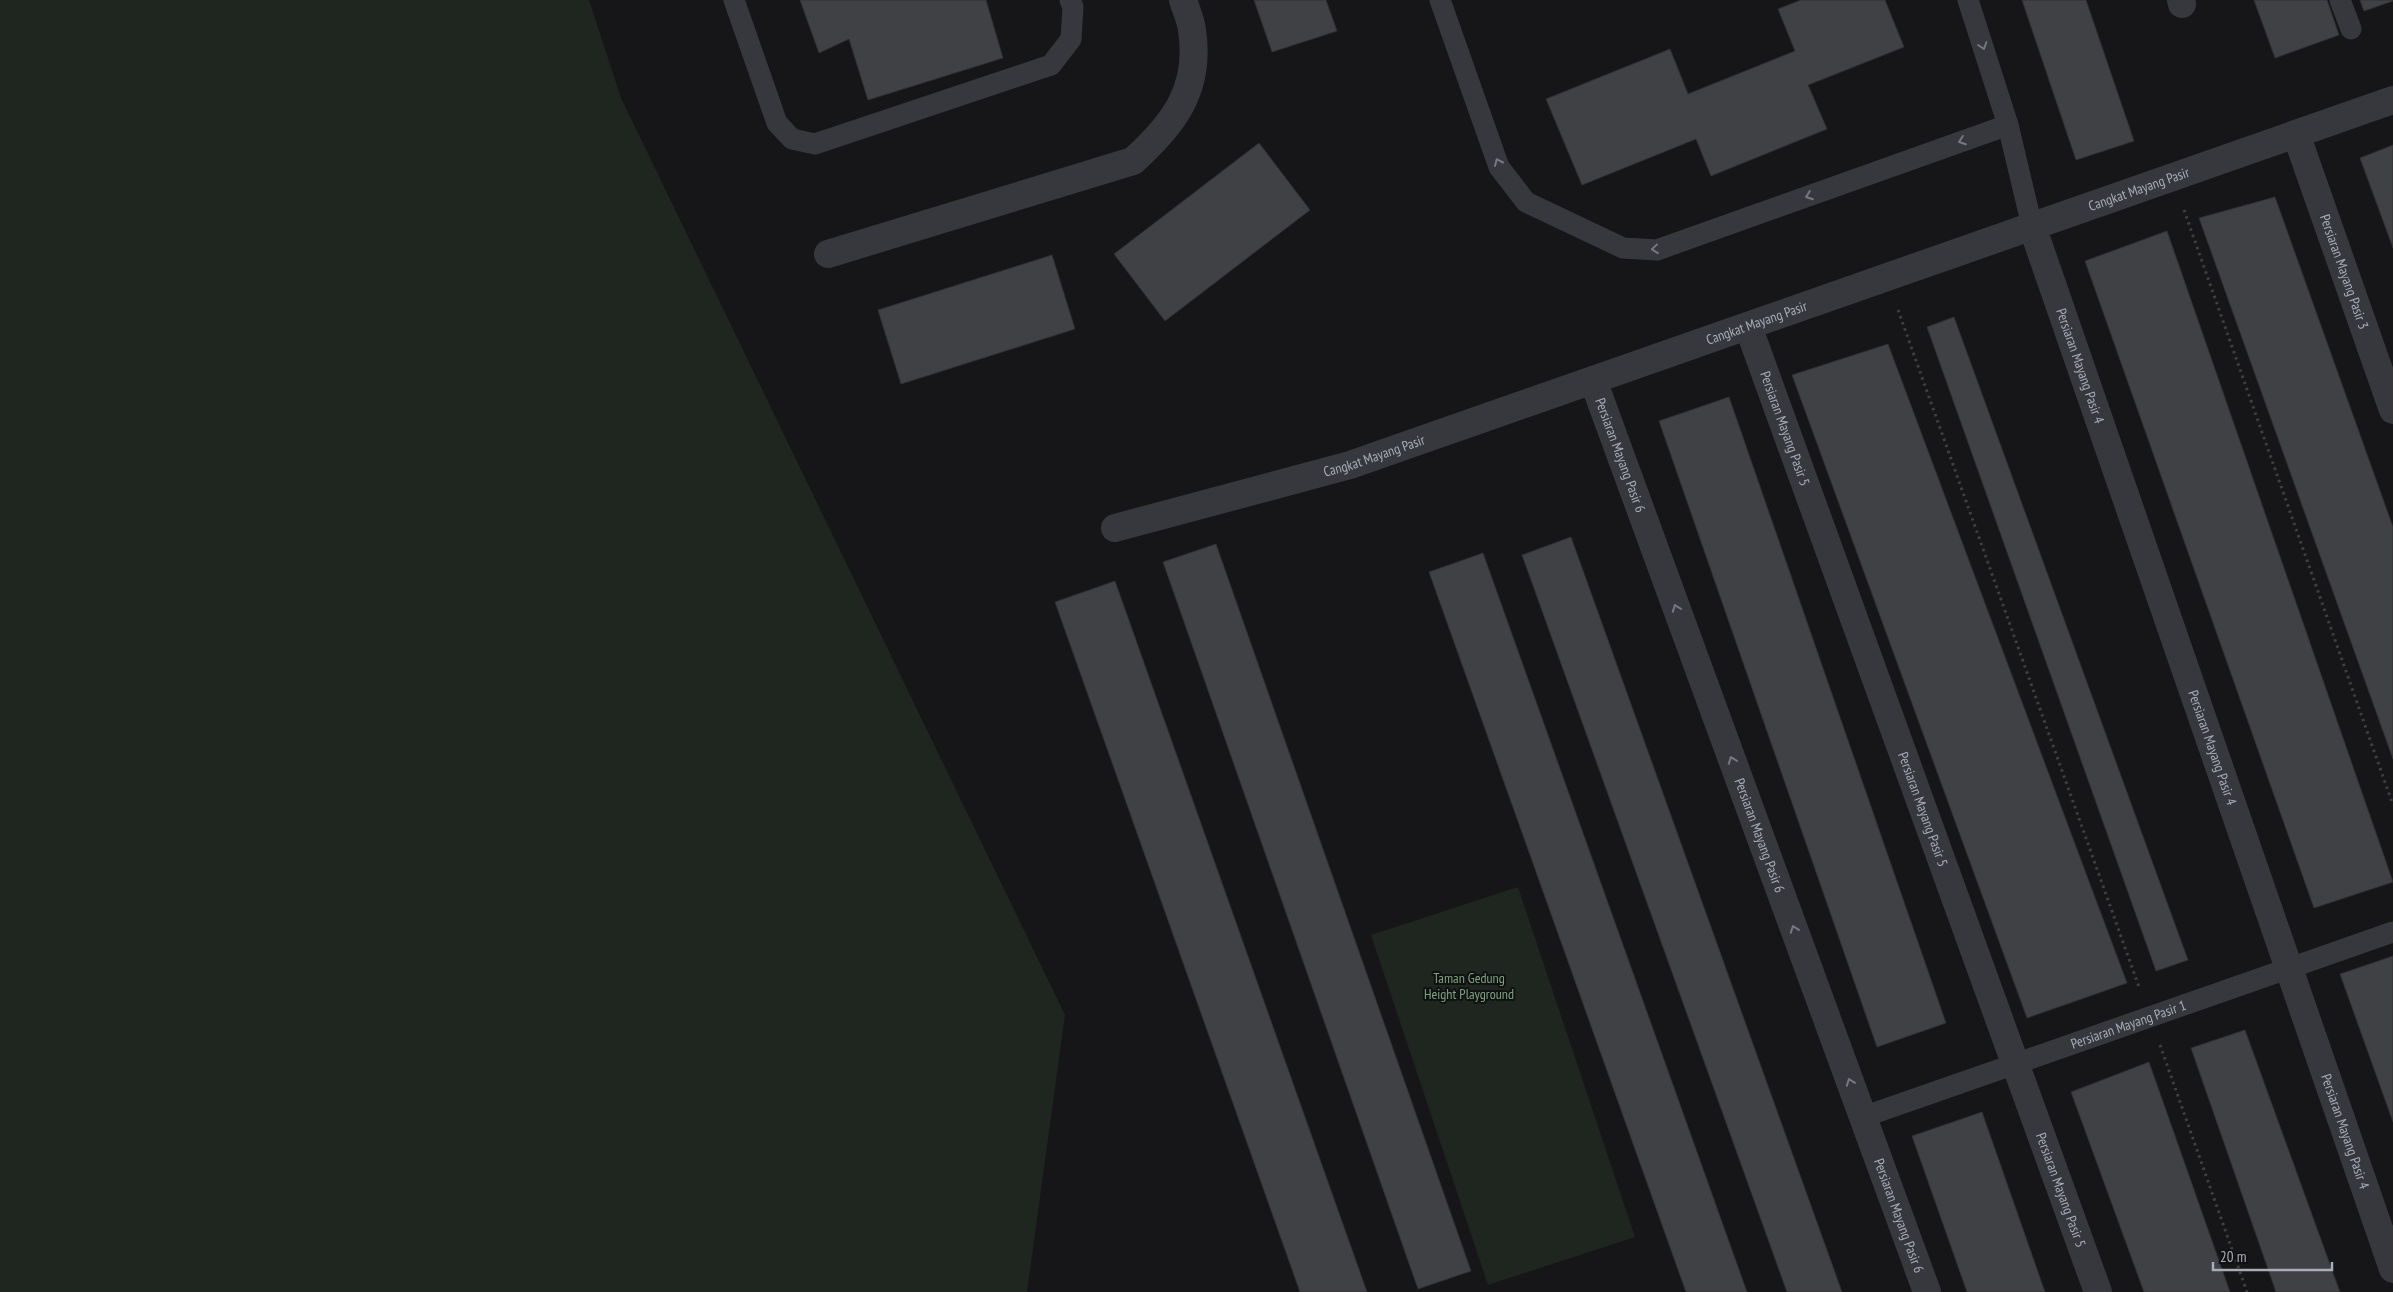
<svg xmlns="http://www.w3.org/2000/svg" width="2393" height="1292" viewBox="0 0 2393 1292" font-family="'PT Sans Narrow',sans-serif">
<rect width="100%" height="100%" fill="#161618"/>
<g fill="#1e261f">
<path d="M0,0H589L621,98L1065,1015L1027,1292H0Z"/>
<path d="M1518,887L1635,1237L1488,1285L1371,935Z"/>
</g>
<g fill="#404145" stroke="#303034">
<path d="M800,0H986L1003,58L868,100L849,39L819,53Z"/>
<path d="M1254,0H1326L1337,31L1272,52Z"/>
<path d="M1801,0H1885L1904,47L1808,85L1827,129L1711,176L1696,139L1582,185L1546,99L1670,49L1688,94L1795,51L1778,9Z"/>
<path d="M2022,0H2086L2134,141L2076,160Z"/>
<path d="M2254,0H2327L2339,35L2275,58Z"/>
<path d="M2360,0H2393V1L2364,11Z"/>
<path d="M1259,143L1310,210L1165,321L1114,254Z"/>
<path d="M2393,145V248L2360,158Z"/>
<path d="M2275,197L2393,527V759L2199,218Z"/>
<path d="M2167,231L2393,882L2314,908L2085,261Z"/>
<path d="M1052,255L1075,329L901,384L878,310Z"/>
<path d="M1954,317L2188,960L2156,971L1927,327Z"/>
<path d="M1888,344L2127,983L2027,1018L1792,375Z"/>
<path d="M1729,397L1946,1023L1877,1047L1659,421Z"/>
<path d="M1571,537L1842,1292H1787L1522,555Z"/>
<path d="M1216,544L1471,1271L1418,1289L1163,562Z"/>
<path d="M1483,553L1747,1292H1686L1429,572Z"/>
<path d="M1115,581L1367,1292H1300L1055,602Z"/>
<path d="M2393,956V1122L2340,974Z"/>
<path d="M2245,1030L2340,1292H2276L2191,1048Z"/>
<path d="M2149,1062L2230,1292H2144L2071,1092Z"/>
<path d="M1982,1112L2045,1292H1967L1912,1136Z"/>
</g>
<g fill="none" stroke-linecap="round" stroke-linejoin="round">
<g stroke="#3d3f44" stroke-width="3" stroke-dasharray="2.5 4" stroke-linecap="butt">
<path d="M2184,210L2393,805"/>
<path d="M1898,310L2139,987"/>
<path d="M2160,1045L2247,1292"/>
</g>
<g stroke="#37383d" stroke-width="21">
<path d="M734,0L777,123L792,139L815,144L1051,65L1071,39L1073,7L1070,0"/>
<path d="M1440,0L1499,167L1526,202L1623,248L1657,250L2008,125"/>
<path d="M1968,0L2008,125L2032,226"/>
<path d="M2340,0L2351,29"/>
<path id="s1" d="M1863,1117L2393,932"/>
</g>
<g stroke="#37383d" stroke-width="28">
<path d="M2181,0L2182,4"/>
<path id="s2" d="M2296,134L2393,410"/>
<path id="s3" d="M2032,226L2393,1269"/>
<path d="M828,254L1133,161C1174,124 1201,89 1192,30C1191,20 1186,10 1183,0"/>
<path id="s4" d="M1748,326L2098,1292"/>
<path id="s5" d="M1593,380L1927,1292"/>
<path id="s6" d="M1115,528L1350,465L2393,100"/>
</g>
</g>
<defs><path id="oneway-chevron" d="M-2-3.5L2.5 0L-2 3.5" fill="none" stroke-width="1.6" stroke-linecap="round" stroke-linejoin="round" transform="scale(1.25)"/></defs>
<g stroke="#757881">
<use href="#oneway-chevron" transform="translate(1983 46) rotate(72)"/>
<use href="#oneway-chevron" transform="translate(1962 141) rotate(160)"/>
<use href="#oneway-chevron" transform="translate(1498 162) rotate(-114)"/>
<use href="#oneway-chevron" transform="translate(1809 196) rotate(160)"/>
<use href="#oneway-chevron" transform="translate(1655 249) rotate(174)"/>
<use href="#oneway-chevron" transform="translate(1676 608) rotate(-110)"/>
<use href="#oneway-chevron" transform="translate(1732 760) rotate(-110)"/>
<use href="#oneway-chevron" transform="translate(1794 929) rotate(-110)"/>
<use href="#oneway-chevron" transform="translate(1850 1082) rotate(-110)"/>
</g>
<g text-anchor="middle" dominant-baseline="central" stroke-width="4" stroke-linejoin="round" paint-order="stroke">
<g font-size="14" fill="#a8adb8" stroke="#111113">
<text stroke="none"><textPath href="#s6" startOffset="1079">Cangkat Mayang Pasir</textPath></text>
<text stroke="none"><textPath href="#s2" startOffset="146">Persiaran Mayang Pasir 3</textPath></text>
<text stroke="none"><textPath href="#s6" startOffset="674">Cangkat Mayang Pasir</textPath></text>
<text stroke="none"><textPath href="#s3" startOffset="148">Persiaran Mayang Pasir 4</textPath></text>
<text stroke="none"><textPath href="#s4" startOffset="109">Persiaran Mayang Pasir 5</textPath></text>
<text stroke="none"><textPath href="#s6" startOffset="269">Cangkat Mayang Pasir</textPath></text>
<text stroke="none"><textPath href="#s5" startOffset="80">Persiaran Mayang Pasir 6</textPath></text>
<text stroke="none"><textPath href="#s3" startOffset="552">Persiaran Mayang Pasir 4</textPath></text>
<text stroke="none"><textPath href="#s4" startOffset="514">Persiaran Mayang Pasir 5</textPath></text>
<text stroke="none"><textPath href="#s5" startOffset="485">Persiaran Mayang Pasir 6</textPath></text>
<text stroke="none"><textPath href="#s1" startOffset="281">Persiaran Mayang Pasir 1</textPath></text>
<text stroke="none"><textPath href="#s3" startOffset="958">Persiaran Mayang Pasir 4</textPath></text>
<text stroke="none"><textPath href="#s4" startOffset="919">Persiaran Mayang Pasir 5</textPath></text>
<text stroke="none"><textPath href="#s5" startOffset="890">Persiaran Mayang Pasir 6</textPath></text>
</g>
<g font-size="14" fill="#7fa381" stroke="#111113">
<text x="1469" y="978">Taman Gedung<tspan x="1469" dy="16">Height Playground</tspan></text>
</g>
</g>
<path d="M2213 1262v8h119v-8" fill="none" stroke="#a8adb8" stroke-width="2.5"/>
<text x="2220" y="1262" font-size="15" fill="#a8adb8" stroke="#111113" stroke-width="4" paint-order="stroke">20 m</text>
</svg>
